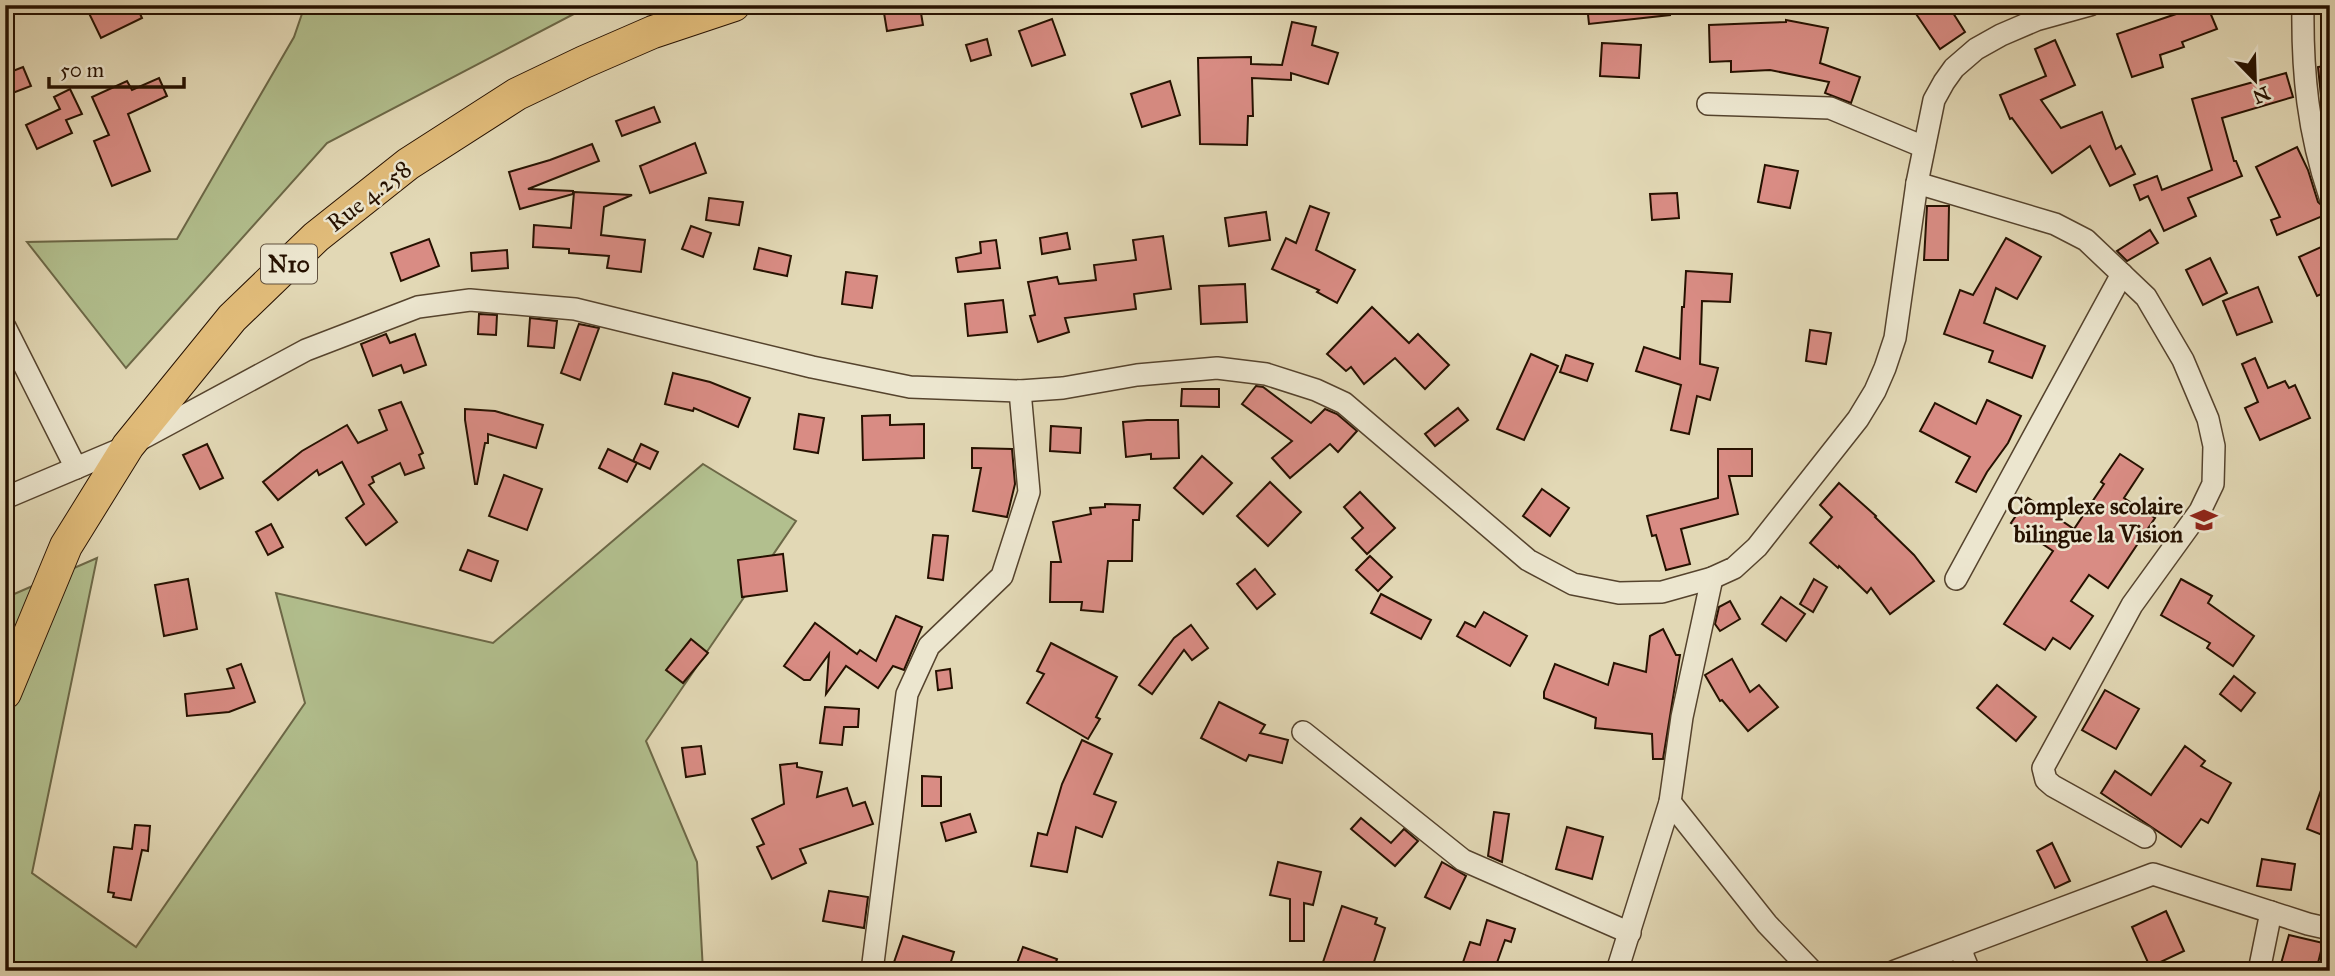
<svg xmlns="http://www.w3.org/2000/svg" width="2335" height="976" viewBox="0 0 2335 976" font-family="'IM FELL Great Primer',serif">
<rect width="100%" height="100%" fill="#e2d8b5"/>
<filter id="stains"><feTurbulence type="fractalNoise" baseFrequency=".00286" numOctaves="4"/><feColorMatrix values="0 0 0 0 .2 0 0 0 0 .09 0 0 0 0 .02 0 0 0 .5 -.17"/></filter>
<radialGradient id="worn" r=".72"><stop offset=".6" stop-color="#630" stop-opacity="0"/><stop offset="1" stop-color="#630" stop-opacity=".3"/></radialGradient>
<g fill="#b2bf8e" stroke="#6c6847" stroke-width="2">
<path d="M305,5H591L327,143L126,368L27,242L177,239L294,37Z"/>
<path d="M703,464L796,521L646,741L697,862L703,971H5V598L97,558L32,873L136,947L305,703L276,593L493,643Z"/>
</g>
<g fill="#d98c84" stroke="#261100" stroke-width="2">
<path d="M85,5H136L142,18L101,38Z"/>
<path d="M1587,5H1669L1670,15L1589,24Z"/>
<path d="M1910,5H1948L1965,32L1940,49Z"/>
<path d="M2173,5H2207L2217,29L2182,42L2184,47L2160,55L2163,67L2132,77L2117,34L2176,14Z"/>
<path d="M920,7L923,25L887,31L884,13Z"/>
<path d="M1052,19L1065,55L1032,66L1019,31Z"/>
<path d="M1786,20L1828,28L1820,63L1860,77L1851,103L1825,93L1829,82L1770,70L1731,72V61L1710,62L1709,25L1786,22Z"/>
<path d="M1292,22L1316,27L1312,45L1338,53L1328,84L1291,73V80L1252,78L1253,116H1248L1247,145L1200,144L1198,58L1251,57V64L1282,65Z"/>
<path d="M987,39L991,55L971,61L966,45Z"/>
<path d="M2055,40L2075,85L2041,100L2061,128L2102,112L2116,149L2121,146L2135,174L2110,186L2090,146L2052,173L2012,118L2010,119L2000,95L2046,76L2035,49Z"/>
<path d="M1602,43L1641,45L1639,78L1600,76Z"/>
<path d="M2330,65V114L2323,115L2318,67Z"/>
<path d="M23,67L31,86L10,94L5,82V74Z"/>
<path d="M2286,73L2293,97L2222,118L2234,161H2236L2242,176L2188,198L2196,216L2164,231L2148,196L2140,200L2134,185L2157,176L2162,190L2212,170L2192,99Z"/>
<path d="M159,78L167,96L128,114L150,171L112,186L94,141L109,135L92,97L127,81L132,90Z"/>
<path d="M1170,81L1180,115L1142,127L1131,94Z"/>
<path d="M70,89L82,114L66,120L72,133L37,149L26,125L60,109L54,97Z"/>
<path d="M654,107L660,122L622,136L616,121Z"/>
<path d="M695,143L706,173L650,193L640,166Z"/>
<path d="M592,144L599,161L528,189L573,191V194L520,209L509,172L550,160Z"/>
<path d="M2297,147L2308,170L2318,202L2330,213L2277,235L2271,220L2280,217L2256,167Z"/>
<path d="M1765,165L1798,171L1790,208L1758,202Z"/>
<path d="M574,192L632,195L604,207L601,235L645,240L641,272L607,268L609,256L569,253V249L533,247L534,225L571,228Z"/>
<path d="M1677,193L1679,218L1652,220L1650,194Z"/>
<path d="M709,198L743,202L739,225L706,220Z"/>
<path d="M1310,206L1329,213L1316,250L1355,270L1337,303L1317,292L1319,290L1272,269L1286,238L1296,243Z"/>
<path d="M1927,206H1949L1948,260H1924Z"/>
<path d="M1266,212L1270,240L1229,246L1225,218Z"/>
<path d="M691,226L711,233L703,257L682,249Z"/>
<path d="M2150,230L2158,243L2127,261L2117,251Z"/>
<path d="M1067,233L1070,249L1042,254L1040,238Z"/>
<path d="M1163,236L1171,289L1134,294L1136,309L1065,318L1069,332L1038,342L1030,316L1035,315L1028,282L1057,277L1059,284L1096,280L1094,265L1136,260L1133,240Z"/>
<path d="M2006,238L2041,257L2017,299L1996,288L1984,323L2045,346L2032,378L1989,362L1993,351L1944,334L1960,290L1973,295Z"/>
<path d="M429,239L439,266L401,281L391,253Z"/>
<path d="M996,240L1000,268L958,272L956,258L981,253L980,242Z"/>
<path d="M2330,243V290L2317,296L2299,257Z"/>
<path d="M759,248L791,256L787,276L754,269Z"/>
<path d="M507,250L508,268L472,271L471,253Z"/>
<path d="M2210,258L2227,293L2203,305L2186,270Z"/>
<path d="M1686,271L1732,274L1730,302L1702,301L1700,364L1718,368L1710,400L1697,396L1689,434L1671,430L1681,385L1636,371L1644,347L1680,359L1682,307H1684Z"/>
<path d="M846,272L877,276L872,308L842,304Z"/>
<path d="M1245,284L1247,322L1201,324L1199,286Z"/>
<path d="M2258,287L2272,322L2237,335L2223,301Z"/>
<path d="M1003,300L1007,332L968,336L965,304Z"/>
<path d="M1372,307L1409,343L1418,334L1449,365L1425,389L1395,358L1364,384L1351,367L1346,371L1327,354Z"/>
<path d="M479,314L497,315L496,335L478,334Z"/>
<path d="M530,318L557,321L554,348L528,346Z"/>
<path d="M579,324L599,328L580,380L561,373Z"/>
<path d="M1810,330L1831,333L1826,364L1806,361Z"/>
<path d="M386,334L390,343L415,334L426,365L404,373L401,365L373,376L361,344Z"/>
<path d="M1531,354L1558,366L1524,440L1497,429Z"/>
<path d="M1566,355L1593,364L1587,381L1560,372Z"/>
<path d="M2255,358L2268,388L2285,381L2289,388L2295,385L2310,418L2260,440L2245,408L2258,402L2242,364Z"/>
<path d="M673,373L710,382L750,398L738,427L694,408L693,411L665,404Z"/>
<path d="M1256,386L1263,387L1311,423L1325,409L1337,414L1357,431L1338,452L1330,444L1290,478L1272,458L1292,441L1242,404Z"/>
<path d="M1182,389H1219V407L1181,406Z"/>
<path d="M1987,400L2021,416L2008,443L1987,472L1976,492L1956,482L1970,457L1920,431L1935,403L1976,424Z"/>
<path d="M401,402L423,453L419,455L424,468L405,475L400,463L372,477L374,482L369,485L397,522L366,545L346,518L364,504L342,462L319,475L317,470L278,500L263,482L302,451L347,425L358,443L387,430L379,410Z"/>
<path d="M1458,408L1468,420L1435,446L1425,434Z"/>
<path d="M465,409L495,411L543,425L536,448L488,434V443H485L477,484H475L465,420Z"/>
<path d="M799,414L824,418L818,453L794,449Z"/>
<path d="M890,415V425L924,424V458L863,460L862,416Z"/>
<path d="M1147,420H1178L1179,458L1151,459V454L1126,457L1123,422Z"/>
<path d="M1051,426L1081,428L1080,453L1050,451Z"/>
<path d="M207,444L223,478L200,489L183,455Z"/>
<path d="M641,444L658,452L650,469L633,461Z"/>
<path d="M972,448L1012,449L1015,484L1007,517L973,511L981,468H972Z"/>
<path d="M608,449L637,463L627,482L599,468Z"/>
<path d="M1718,449H1752V476H1729L1738,514L1681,529L1690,564L1666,570L1656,535L1652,536L1647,516L1718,498Z"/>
<path d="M2120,454L2143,469L2124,498L2155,518L2108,588L2089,575L2071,601L2093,616L2070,649L2053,638L2045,650L2004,624L2053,551L2011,523L2028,498L2074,529L2104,484L2101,482Z"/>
<path d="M1202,456L1232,483L1203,514L1174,488Z"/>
<path d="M504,475L542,489L527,530L489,516Z"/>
<path d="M1270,482L1301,512L1268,546L1237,516Z"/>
<path d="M1839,483L1876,516L1875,517L1914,555L1934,581L1890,614L1871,588L1867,593L1839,566L1838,568L1810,543L1832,517L1820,505Z"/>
<path d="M1542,489L1569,508L1550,536L1523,516Z"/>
<path d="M1360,492L1395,528L1367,554L1352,538L1363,528L1344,507Z"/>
<path d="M1105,504L1140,505L1139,520H1133L1132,561H1108L1103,612L1081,610L1082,602H1050L1051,562H1061L1053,522L1091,514L1090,508L1105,507Z"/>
<path d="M271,524L283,547L268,555L256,532Z"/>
<path d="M933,535L948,536L943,580L928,578Z"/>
<path d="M468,550L498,561L491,581L460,570Z"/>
<path d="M783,554L787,591L742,597L738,560Z"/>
<path d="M1370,556L1392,577L1378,591L1356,570Z"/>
<path d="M1255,569L1275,594L1257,609L1237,584Z"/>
<path d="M188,579L197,629L164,636L155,585Z"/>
<path d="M1814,579L1827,587L1813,612L1800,604Z"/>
<path d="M2181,579L2212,596L2208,603L2254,636L2233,666L2207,648L2210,643L2161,615Z"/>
<path d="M1381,594L1431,620L1421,639L1371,613Z"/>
<path d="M1781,597L1805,614L1786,641L1762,624Z"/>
<path d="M1730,601L1740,619L1720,631L1715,624L1719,607Z"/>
<path d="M1484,612L1527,636L1510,666L1457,636L1465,622L1475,627Z"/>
<path d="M896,616L922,627L904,670L893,666L878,688L846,666L826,694L829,654L810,680H804L784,666L815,623L857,654L860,650L876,661Z"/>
<path d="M1191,625L1208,648L1192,660L1184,650L1152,694L1139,685L1174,638Z"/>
<path d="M1663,629L1676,655H1680L1663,759H1653L1652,734L1595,728L1596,718L1544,698V692L1555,664L1608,685L1614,663L1646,672L1650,636Z"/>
<path d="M691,639L708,653L683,683L666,670Z"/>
<path d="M1051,643L1117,677L1096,717L1100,719L1088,739L1027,703L1044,674L1037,671Z"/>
<path d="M1732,659L1750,692L1759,685L1778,707L1748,731L1722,700L1720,701L1705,675Z"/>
<path d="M241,664L255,702L229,712L187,716L185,694L234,688L227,669Z"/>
<path d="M950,669L952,688L938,690L936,671Z"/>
<path d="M2234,676L2255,693L2241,711L2220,694Z"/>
<path d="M1997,685L2036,717L2016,741L1977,708Z"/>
<path d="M2105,690L2139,709L2116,749L2082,730Z"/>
<path d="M1219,702L1265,725L1260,733L1288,740L1282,763L1249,755L1246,761L1201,738Z"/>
<path d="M825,707L859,709L858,727H844L842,745L820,743Z"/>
<path d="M1082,740L1112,754L1094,794L1116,802L1102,837L1076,827L1067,872L1031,866L1038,833L1047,835L1062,784Z"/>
<path d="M701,746L705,774L686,777L682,748Z"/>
<path d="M2185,746L2205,761L2201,766L2231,783L2208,823L2201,819L2181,847L2101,793L2115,771L2151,795Z"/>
<path d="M797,763V767L822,772L817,797L847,788L853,806L865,802L873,824L800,849L806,863L772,879L757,847L764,844L752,819L784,804L780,765Z"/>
<path d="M2328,771H2330V838L2307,829Z"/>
<path d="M922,776L941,777V806H922Z"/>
<path d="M1494,812L1509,814L1502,862L1488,856Z"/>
<path d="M970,814L976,832L946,841L941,823Z"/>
<path d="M1361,818L1391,843L1404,829L1418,841L1395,866L1351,829Z"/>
<path d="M135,825L150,826L148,851L142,850L131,900L113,897L114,893L108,892L114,847L132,849Z"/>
<path d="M1567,827L1603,837L1592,879L1556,869Z"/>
<path d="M2052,843L2070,881L2055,888L2037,851Z"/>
<path d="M2262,859L2295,864L2291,890L2257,886Z"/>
<path d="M1278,862L1321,872L1313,905L1304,903V941H1290V899L1270,895Z"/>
<path d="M1442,862L1466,876L1450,909L1425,897Z"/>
<path d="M829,891L868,897L864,928L823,921Z"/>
<path d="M1342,906L1377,918L1375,924L1385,928L1371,971H1320Z"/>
<path d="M2166,911L2184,951L2150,967L2132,927Z"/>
<path d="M1487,920L1515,929L1511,942L1505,940L1494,971H1460L1470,942L1480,945Z"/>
<path d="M2289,935L2323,943L2316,971H2279Z"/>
<path d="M903,936L954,952L948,971H891Z"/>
<path d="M1023,947L1057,959L1053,971H1027L1016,966Z"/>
</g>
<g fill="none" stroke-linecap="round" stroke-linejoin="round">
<g stroke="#55432d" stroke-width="24">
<g id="minor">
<path d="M2303,5C2302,73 2308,132 2330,197"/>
<path d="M1708,104L1830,108L1924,147"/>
<path d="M1917,183L2055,224L2086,240L2146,297L2183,360L2208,419L2214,446L2213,484L2200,511L2132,605L2043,768L2046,780L2053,786L2145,837"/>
<path d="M5,327L76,468"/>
<path d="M5,498L128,446L306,350L418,307L470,300L575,309L812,367L910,387L1020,391L1063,388L1137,375L1217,368L1266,374L1316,390L1344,403L1528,560L1573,584L1619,593L1662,592L1712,578L1734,568L1757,547L1858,419L1875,391L1885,368L1895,338L1917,183L1934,100L1944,82L1954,68L1976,49L2001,35L2036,20L2090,5"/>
<path d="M1956,579L2122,274"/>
<path d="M1303,732L1463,860L1630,933"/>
<path d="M1670,802L1767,924L1812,971"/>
<path d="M1963,946V956L1969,971"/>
<path d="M872,971L907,694L929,646L1002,576L1029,492L1020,391"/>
<path d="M1617,971L1670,802L1682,717L1712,578"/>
<path d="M1895,971L2153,874L2308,924L2330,929"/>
<path d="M2259,971L2271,912"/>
</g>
</g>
<g stroke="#261100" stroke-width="34">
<path id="highway" d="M5,693L66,546L128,446L232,318L316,237L408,164L517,94L584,62L653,32L734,5"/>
</g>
<use href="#minor" stroke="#ece6cf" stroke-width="21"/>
<use href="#highway" stroke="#e1bc7a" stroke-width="32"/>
</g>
<defs>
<g id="school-bare" transform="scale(2.1)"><path d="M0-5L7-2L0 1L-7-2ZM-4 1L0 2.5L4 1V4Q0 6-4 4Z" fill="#8f2418" stroke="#ece6cf" stroke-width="2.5" paint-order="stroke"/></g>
</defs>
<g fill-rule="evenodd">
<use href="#school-bare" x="2204" y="520"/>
</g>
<g text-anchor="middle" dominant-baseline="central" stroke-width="5" stroke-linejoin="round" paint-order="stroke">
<rect fill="#ece6cf" stroke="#61513e" stroke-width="2" x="261" y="244.5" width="56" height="39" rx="5"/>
<g font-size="23" font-weight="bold" fill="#261100">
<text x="289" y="264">N10</text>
</g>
<g font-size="24" fill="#261100" stroke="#ece6cf">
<text transform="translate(369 196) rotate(-38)">Rue 4.258</text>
</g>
<g font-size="24" font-weight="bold" fill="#261100" stroke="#ece6cf" text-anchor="end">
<text x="2183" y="506">Complexe scolaire<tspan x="2183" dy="28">bilingue la Vision</tspan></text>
</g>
</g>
<rect width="2335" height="976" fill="none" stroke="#e2d8b5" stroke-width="28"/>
<rect x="7" y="7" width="2321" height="962" fill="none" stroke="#261100" stroke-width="3.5"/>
<rect x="14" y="14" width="2307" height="948" fill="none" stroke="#261100" stroke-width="2"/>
<g transform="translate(2255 80) rotate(157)" stroke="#ece6cf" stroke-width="5" paint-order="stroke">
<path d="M0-5L12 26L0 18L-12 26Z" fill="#261100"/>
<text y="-10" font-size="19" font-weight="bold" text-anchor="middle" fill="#261100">N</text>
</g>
<path d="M49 77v10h135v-10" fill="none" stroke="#261100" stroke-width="3.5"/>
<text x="60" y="77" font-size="21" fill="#261100" stroke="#ece6cf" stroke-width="5" paint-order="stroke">50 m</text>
<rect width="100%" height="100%" filter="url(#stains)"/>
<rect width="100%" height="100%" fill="url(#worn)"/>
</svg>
